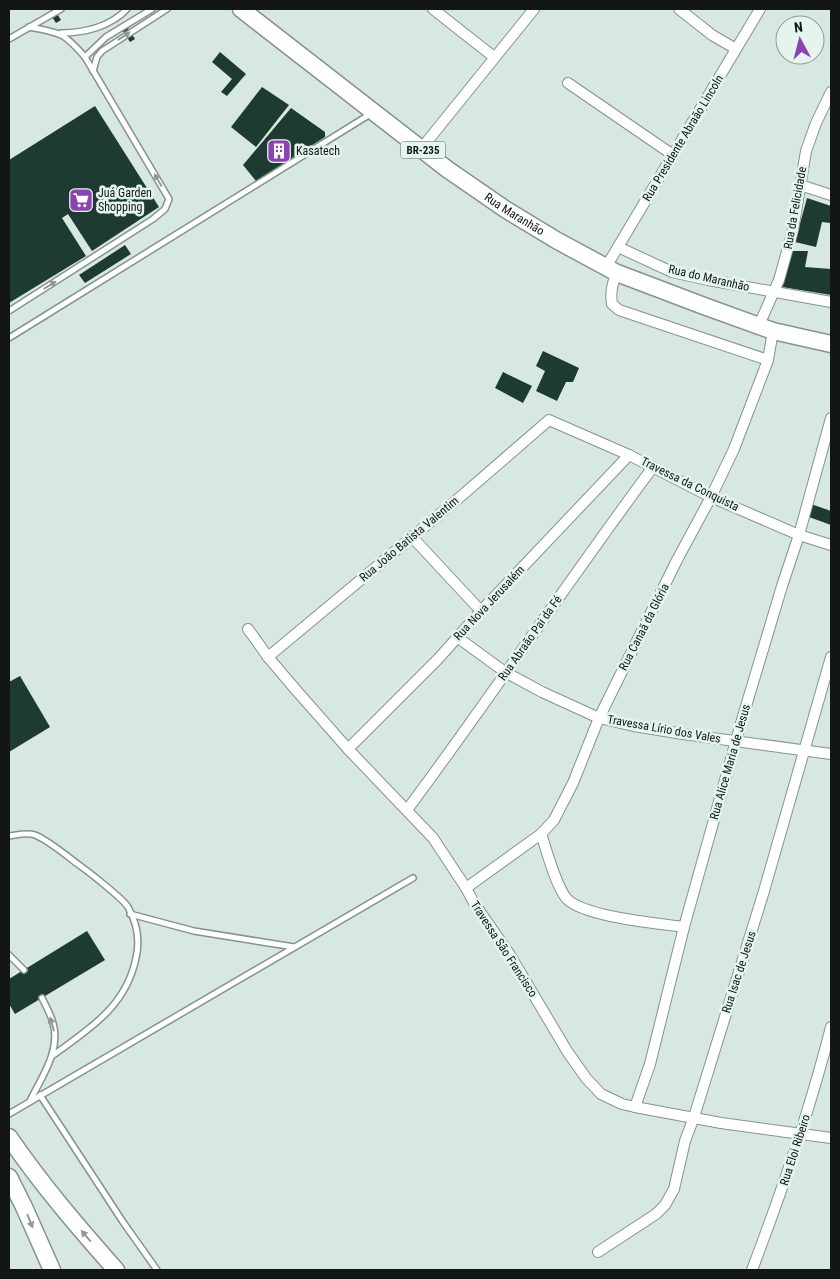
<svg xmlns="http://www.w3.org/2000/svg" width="840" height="1279" viewBox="0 0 840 1279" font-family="'Roboto Condensed',sans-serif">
<rect width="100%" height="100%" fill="#d7e8e0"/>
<g fill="#1d3b30">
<path d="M54,9L61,20L56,23L49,12Z"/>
<path d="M128,28L135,39L130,42L123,31Z"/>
<path d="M220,52L246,74L227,96L221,92L232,79L212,62Z"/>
<path d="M262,87L289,105L256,147L231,127Z"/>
<path d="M95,106L159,207L92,251L68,214L62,218L86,256L9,303V160Z"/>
<path d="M291,108L325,132V137L256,181L243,165Z"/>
<path d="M807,198L831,206V223L822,222L816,247L795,242Z"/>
<path d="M125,245L131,254L85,283L79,275Z"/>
<path d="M791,251H808L805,267L831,269V295L782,287Z"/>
<path d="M543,351L579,368L573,382H566L557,401L536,391L545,371L536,366Z"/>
<path d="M503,372L532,386L523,403L495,388Z"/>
<path d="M811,504L831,511V525L809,517Z"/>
<path d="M20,676L50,727L9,752V682Z"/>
<path d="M87,931L105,960L15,1014L9,1004V979Z"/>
</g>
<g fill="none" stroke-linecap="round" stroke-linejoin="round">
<g stroke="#84948d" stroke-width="8">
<g id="service">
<path d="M61,33C84,33 110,27 127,9"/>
<path d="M9,39L61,9"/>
<path d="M85,57L106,37L152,9"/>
<path d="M93,71L97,57L102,51L167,9"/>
<path d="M9,311L153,219L165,209L169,199L85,57C63,32 61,33 29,27"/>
<path d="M9,338L372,113"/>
<path d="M9,836C17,835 27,832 35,835C48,840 67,856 79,865C89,872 122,898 128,907C137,923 140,941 136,958C126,1007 89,1029 52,1056"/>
<path d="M130,914L194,931L294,947"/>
<path d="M9,955L24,970"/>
<path d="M40,1095L123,1222L157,1270"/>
<path d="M30,1101C41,1078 61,1051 53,1023C51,1015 46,1006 42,998"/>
<path d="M9,1114L413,878"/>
</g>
</g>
<g stroke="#84948d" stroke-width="12">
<g id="minor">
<path d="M433,9L494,57"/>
<path d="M679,9L712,35L736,49"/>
<path d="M568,83L673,155"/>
<path d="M421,149L534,9"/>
<path d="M800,185L831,195"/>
<path d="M618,247L672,272L708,280L831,302"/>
<path d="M606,267L760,9"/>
<path d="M617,273C612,283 610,292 612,304L619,310L768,360"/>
<path d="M759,325L779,280L793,230L806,151L816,123L831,92"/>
<path d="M412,537L481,611"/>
<path d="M248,629L268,657L296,690L348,749L433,838L466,888L474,903L510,955L567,1051L586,1078L601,1094L622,1104L635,1107L721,1123L831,1138"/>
<path d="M457,637L505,672L542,692L599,718L634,726L683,734L831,754"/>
<path d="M268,657L459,498L549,420L629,455L711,497L799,535L831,545"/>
<path d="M348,749L438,659L481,611L629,455"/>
<path d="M407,810C491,697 569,580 653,467"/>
<path d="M541,834C547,851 556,887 567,899C585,917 657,923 684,927"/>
<path d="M466,888L541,834L554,820L573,783L599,718L677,560L711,497L734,449L768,360L773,331"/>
<path d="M635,1107L650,1064L684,927L741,723L782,586L799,535L831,418"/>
<path d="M598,1252L656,1214L665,1205L674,1189L685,1141L694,1117L764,891L831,657"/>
<path d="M752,1270C782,1191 810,1110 831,1027"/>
</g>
</g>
<g stroke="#84948d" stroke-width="19">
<g id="trunk">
<path id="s1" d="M241,9L447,169L505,209L556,240L617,273L704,306L773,331L831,344"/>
<path d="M9,1137C41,1184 78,1227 116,1270"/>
<path d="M9,1177L24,1207L52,1270"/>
</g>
</g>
<use href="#service" stroke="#fff" stroke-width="5"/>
<use href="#minor" stroke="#fff" stroke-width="10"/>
<use href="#trunk" stroke="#fff" stroke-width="16"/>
</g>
<defs><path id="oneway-solid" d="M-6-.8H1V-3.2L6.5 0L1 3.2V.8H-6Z" transform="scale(1.25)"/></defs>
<g fill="#949796">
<use href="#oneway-solid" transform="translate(124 36) rotate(-33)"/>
<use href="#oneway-solid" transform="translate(158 180) rotate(-120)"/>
<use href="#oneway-solid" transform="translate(50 285) rotate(-32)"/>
<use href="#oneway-solid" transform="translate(52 1024) rotate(-105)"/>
<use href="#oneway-solid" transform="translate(30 1221) rotate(68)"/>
<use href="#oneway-solid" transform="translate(86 1236) rotate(-131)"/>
</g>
<defs>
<g id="building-square" transform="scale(1.25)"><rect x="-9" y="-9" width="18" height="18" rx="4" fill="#8d42b4" stroke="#e5f5ee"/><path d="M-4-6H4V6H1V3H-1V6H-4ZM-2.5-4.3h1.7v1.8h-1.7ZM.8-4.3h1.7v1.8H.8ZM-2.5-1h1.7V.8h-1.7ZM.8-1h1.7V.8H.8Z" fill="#fff"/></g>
<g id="supermarket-square" transform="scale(1.25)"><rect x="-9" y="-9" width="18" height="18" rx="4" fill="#8d42b4" stroke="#e5f5ee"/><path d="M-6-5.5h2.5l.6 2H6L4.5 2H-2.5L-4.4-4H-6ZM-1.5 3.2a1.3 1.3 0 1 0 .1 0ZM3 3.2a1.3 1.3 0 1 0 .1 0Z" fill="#fff"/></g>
</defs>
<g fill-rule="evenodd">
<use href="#building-square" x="279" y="151"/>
<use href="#supermarket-square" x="81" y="200"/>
</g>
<g text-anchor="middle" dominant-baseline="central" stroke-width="5" stroke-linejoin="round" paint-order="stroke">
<rect fill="#e5f5ee" stroke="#515a56" stroke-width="1" x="400.5" y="141.5" width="45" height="17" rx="4"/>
<g font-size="11" font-weight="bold" fill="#121715">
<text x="423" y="150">BR-235</text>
</g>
<g font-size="12" fill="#121715" stroke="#e5f5ee">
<text transform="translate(683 138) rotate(-59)">Rua Presidente Abraão Lincoln</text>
<text transform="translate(795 208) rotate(-80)">Rua da Felicidade</text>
<text stroke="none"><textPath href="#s1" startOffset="342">Rua Maranhão</textPath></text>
<text transform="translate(709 278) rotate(13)">Rua do Maranhão</text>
<text transform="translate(690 484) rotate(26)">Travessa da Conquista</text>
<text transform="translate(409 539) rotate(-40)">Rua João Batista Valentim</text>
<text transform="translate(489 603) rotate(-47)">Rua Nova Jerusalém</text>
<text transform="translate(644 627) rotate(-63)">Rua Canaã da Glória</text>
<text transform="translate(530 638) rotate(-55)">Rua Abraão Pai da Fé</text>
<text transform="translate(664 729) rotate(10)">Travessa Lírio dos Vales</text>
<text transform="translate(730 762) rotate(-74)">Rua Alice Maria de Jesus</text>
<text transform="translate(504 949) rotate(57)">Travessa São Francisco</text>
<text transform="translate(739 972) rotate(-72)">Rua Isac de Jesus</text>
<text transform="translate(795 1150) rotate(-72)">Rua Eloi Ribeiro</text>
</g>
<g font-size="12" fill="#121715" stroke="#e5f5ee" text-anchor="start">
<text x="296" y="151">Kasatech</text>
<text x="98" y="193">Juá Garden<tspan x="98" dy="14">Shopping</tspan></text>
</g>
</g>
<rect width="840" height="1279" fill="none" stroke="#121715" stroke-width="20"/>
<g transform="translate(800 40) rotate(353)"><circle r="24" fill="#e5f5ee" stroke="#919c97"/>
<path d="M0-4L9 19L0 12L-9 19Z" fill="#8d42b4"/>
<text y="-8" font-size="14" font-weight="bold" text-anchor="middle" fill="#121715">N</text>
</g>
</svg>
